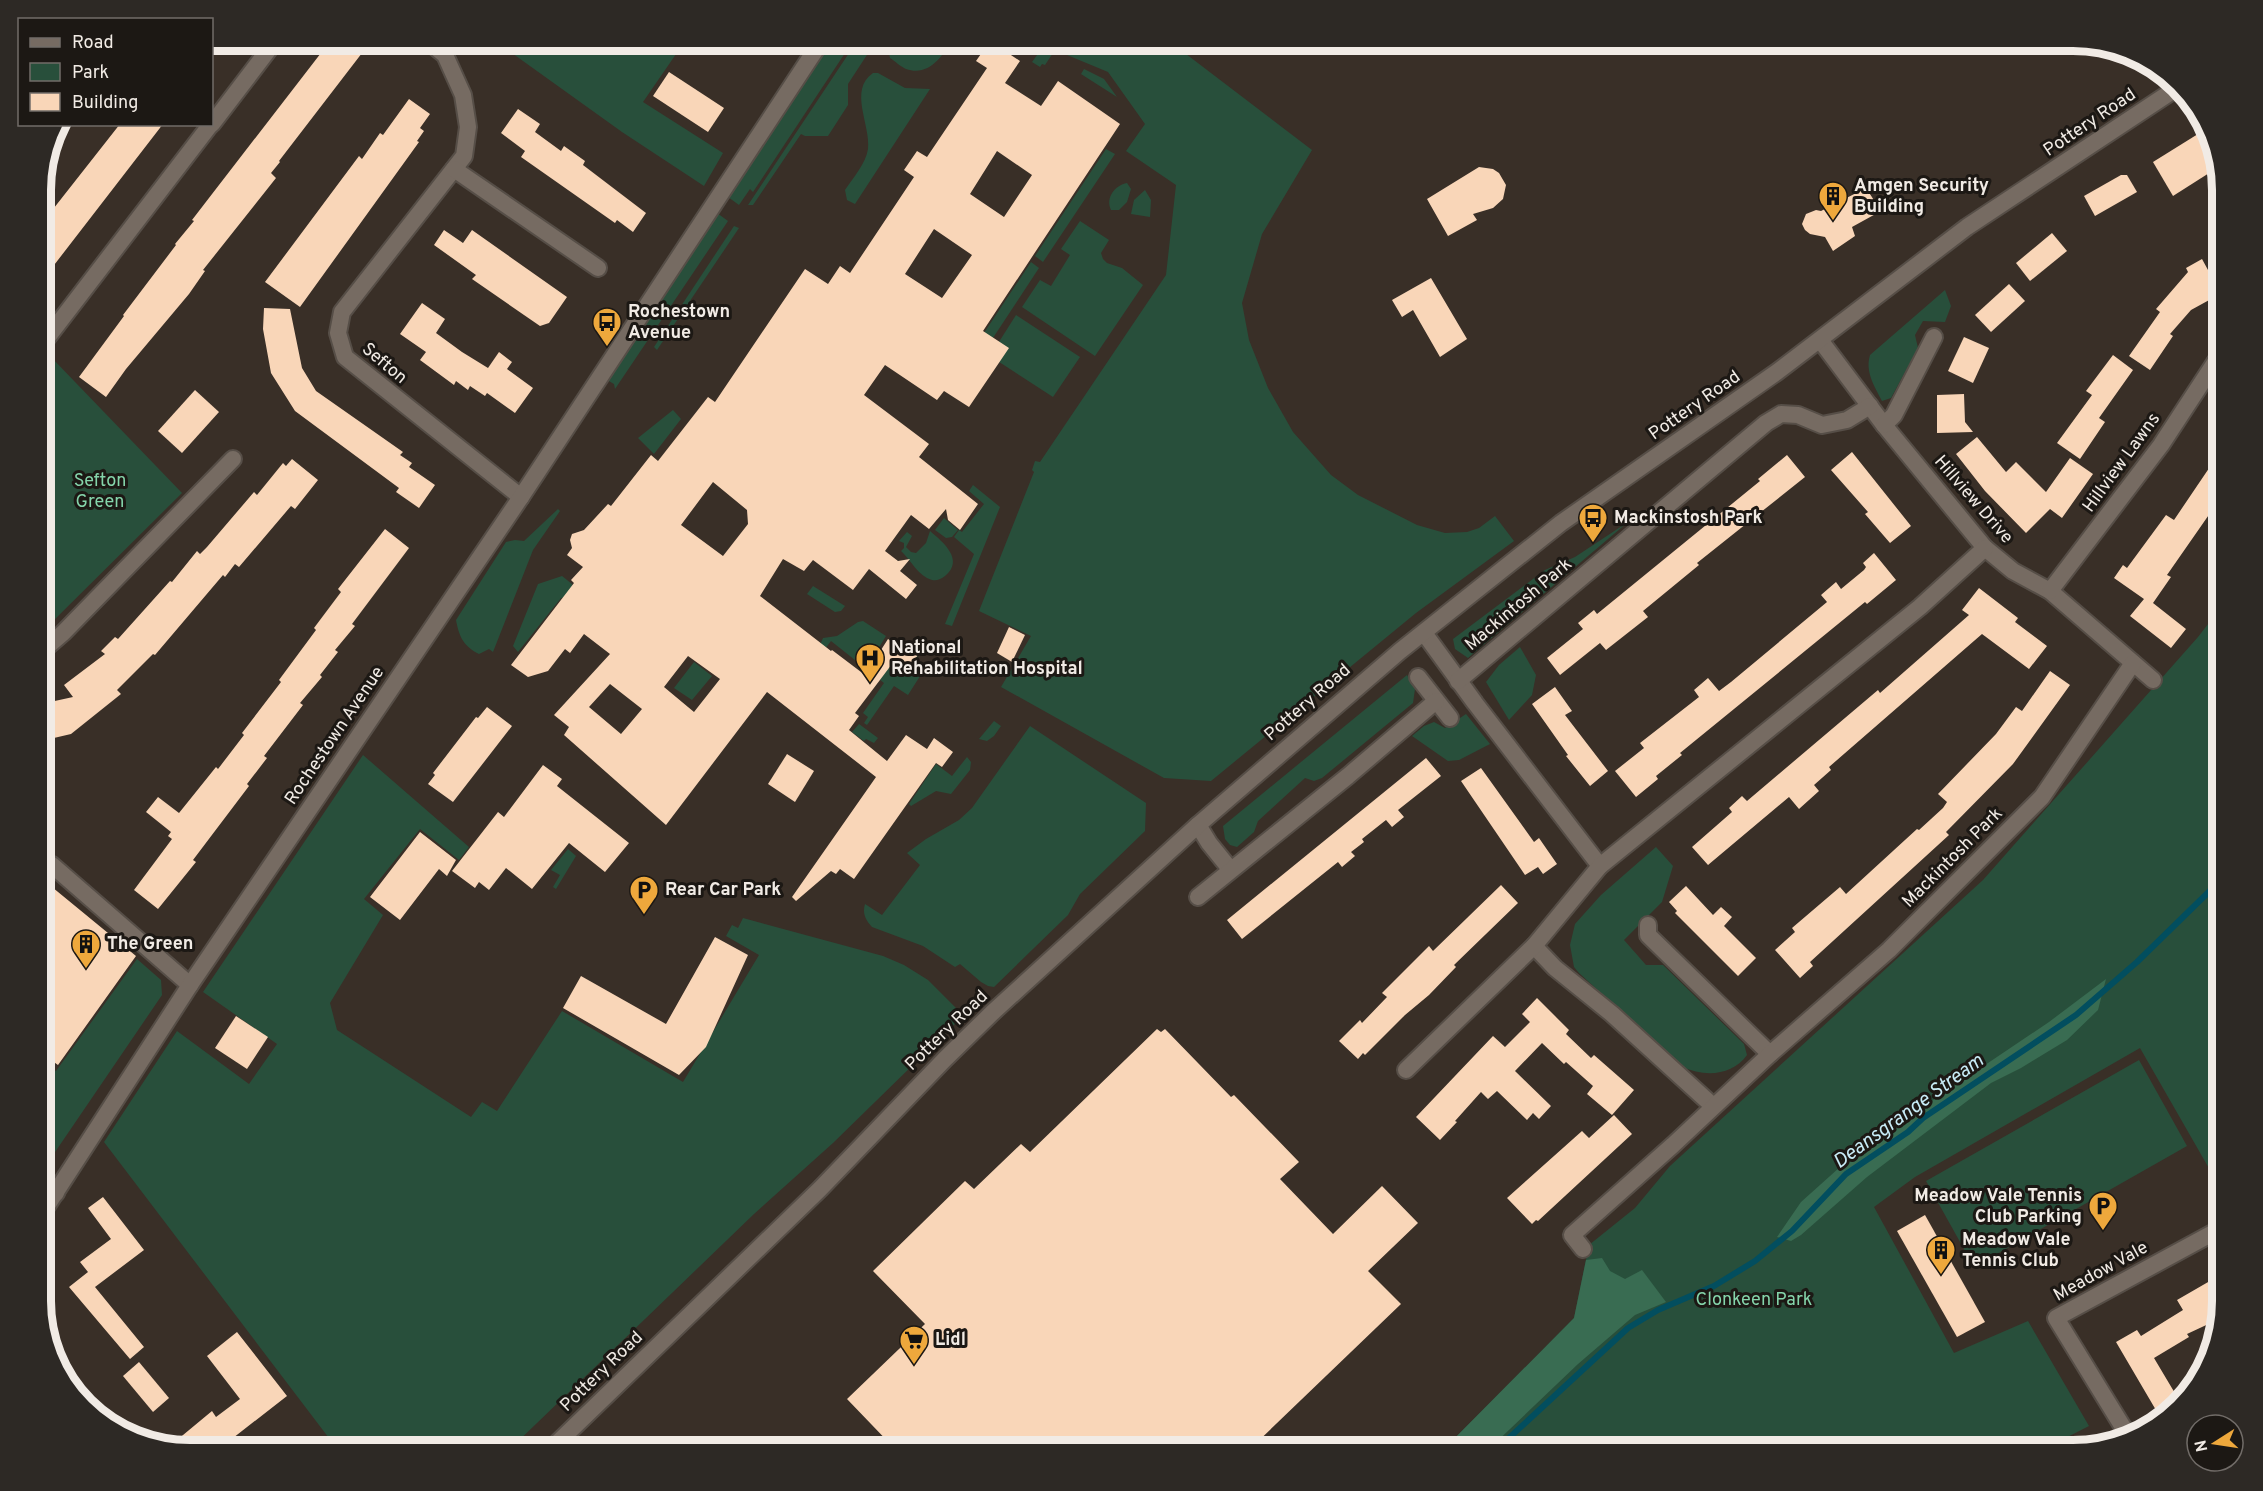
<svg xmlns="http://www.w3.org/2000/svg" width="2263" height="1491" viewBox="0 0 2263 1491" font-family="Overpass,sans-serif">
<rect width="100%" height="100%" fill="#392f27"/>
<g fill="#284f3b">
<path d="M1048,40L1169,41L1312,150L1262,234L1242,303L1249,340L1268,388L1293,432L1331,475L1358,495L1417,525L1445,533L1467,532L1479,528L1495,516L1514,541L1416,613L1211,781L1164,778L1001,687L1031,636L979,611L1034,472L1032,470L1035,461L1040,462L1166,275L1176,185L1126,151L1145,124L1108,72L1055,50L1045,65L1042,64L1040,67L1032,62Z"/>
<path d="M495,41H685L643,102L723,153L704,186L622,132Z"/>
<path d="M832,41H853L753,192L750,189L739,205L728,197Z"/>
<path d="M857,41H876L848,84V105L828,136H805L801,134L753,205H748Z"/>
<path d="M894,41V40L952,41C942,56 929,77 906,69C901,67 895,61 890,58L888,49Z"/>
<path d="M1084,69L1104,79L1117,97L1081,74Z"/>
<path d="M873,73H878L905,88L930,89L855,204L847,200L845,190C853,178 866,163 868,149C871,125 848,90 873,73Z"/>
<path d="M1106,149L1115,154L1043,262L1035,256Z"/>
<path d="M1127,183L1131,189L1127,202L1119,210H1111C1105,198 1115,185 1127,183Z"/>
<path d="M1145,190L1151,200L1150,217L1131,214L1134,200Z"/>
<path d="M717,213L728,221L615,389L614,384L607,380Z"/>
<path d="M1080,221L1109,240L1101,253L1103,259L1107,263L1122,268L1143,285L1095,356L1022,307L1040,280L1051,286L1070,255L1061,249Z"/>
<path d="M734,226L739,228L657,350L654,347Z"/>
<path d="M1031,262L1039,268L987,347L978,342Z"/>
<path d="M1945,290L1951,306L1945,322L1923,321L1915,335L1918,348L1891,398L1882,401C1874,385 1865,372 1870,355Z"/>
<path d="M1016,315L1080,357L1053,397L990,356Z"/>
<path d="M50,356L182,493L41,633V371Z"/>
<path d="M673,410L681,419L654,454L638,438Z"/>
<path d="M973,485L1000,507L952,626L945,624L974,554L954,537L959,530L962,532L984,504L969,491Z"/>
<path d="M558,509L560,511L533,550L493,652L489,649L479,654C463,646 459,636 456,620L506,542L515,540L524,541Z"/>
<path d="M944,518L958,530L952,537L946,538L935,530Z"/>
<path d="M1628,522L1468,658L1455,649L1453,639L1545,570L1575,557Z"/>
<path d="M930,531C943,542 965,560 945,576C941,579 937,581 932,580C918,576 911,560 901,551L904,548V543L899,541L907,532L912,536L906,547L911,552L916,553L926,543Z"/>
<path d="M562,576L572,584L574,591L569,597L561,598L518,652L513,646L538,584Z"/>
<path d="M813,586L845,606L841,611L835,612L807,594Z"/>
<path d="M2222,606V1191L2140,1048L1915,1177L1874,1207L1954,1353L2028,1321L2089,1426L2042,1450H1443L1574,1318L1589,1245L1635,1208L1670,1166L1983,880L2198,637Z"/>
<path d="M863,621L886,636L875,654L907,674L917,655L922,673L908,695L894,686L867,725L864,723L868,717L863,713L884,683L831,641L815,662L813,661L823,638L837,636L858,622Z"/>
<path d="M1520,647L1536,675L1532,695L1509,720L1486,682L1499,665Z"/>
<path d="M694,662L712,676L692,700L674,688Z"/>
<path d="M1407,675L1415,689L1413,703L1322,778L1314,781L1305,778L1258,821L1254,832L1237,847L1230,845L1225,839L1223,826Z"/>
<path d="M1466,714L1490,744L1459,760L1448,761L1412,736L1424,726L1434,722L1445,728Z"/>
<path d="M994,721L1001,726L994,736L987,741L979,739Z"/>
<path d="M859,724L878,738L874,743L866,739L864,741L852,732Z"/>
<path d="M1030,726L1146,803L1145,831L1080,894L1068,915L994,987L988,986L981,982L960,964L955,967L923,946L872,927C866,920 862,914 865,904L882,915L920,865L907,853L926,839L959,820L972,808Z"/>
<path d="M363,755L469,847L459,860L420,829L364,899L383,915L330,1003L337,1030L471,1117L482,1102L497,1111L562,1011L683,1082L759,955L726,936L732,925L738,928L743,918L883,956L904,965L928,980L960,1012L961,1018L833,1143L754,1214L509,1450H338L104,1142L177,1031L249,1084L277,1044L203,992Z"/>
<path d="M967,757L971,762L970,770L951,794L936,791L911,806L909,804L936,764L952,776Z"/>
<path d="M1656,847L1673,866L1662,902L1624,940L1646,965H1663L1744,1044L1747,1055C1732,1076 1705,1077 1682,1067L1579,973L1574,967L1570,945L1575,924L1601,895Z"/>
<path d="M568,849L576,856L556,889L553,887L560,875L551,870Z"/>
<path d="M137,959L161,980L162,995L51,1158L41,1144V1061L56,1071Z"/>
<path d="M2139,1060L2187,1146L1974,1267L1926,1181Z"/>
</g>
<g fill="#396c52">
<path d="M2106,979L2098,1010L2067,1040L2021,1068L1991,1083L1867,1177L1801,1235L1791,1241L1777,1237L1801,1202L1859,1150L2049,1022Z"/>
<path d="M1602,1258L1610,1271L1625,1279L1642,1270L1666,1302L1635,1315L1578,1364L1488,1450H1443L1574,1318L1586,1260Z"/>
</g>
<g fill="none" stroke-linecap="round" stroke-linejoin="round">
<path stroke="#024e5f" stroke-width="6" d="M1496,1450L1628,1328L1658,1310L1714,1286L1755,1261L1792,1231L1846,1174L1908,1132L1923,1118L2076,1015L2137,962L2222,879"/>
</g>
<g fill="#f9d6b8" fill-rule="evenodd">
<path d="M331,40H372L279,161L280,162L271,173L276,178L203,270L205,271L189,294L126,369L106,397L79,377L124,316L123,315L176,245L175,244L194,221L192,220Z"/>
<path d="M990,41L1020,61L1005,83L1041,106L1058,81L1120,124L983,331L1009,348L969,407L944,391L937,400L885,365L864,395L929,444L919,457L978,504L960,530L948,520L946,509L929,529L911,515L885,551L898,561L910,559L900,571L917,585L906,599L869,569L853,590L813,560L804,571L783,559L760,596L831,651L832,650L865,675L888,639L894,643L896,639L919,653L907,673L892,664L855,713L859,716L849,730L887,761L906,735L927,749L934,738L953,752L942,767L936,763L854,879L840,869L836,874L831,871L796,901L792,897L876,777L767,692L666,825L564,735L569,727L554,715L610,654L584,634L570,653L565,649L548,671L528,677L511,665L574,583L571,580L583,567L567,555L572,548L570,540L572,534L584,530L608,504L611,506L651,455L658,461L708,397L715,402L805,269L828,284L840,266L850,273L914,177L904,170L917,151L927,157L987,68L976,61ZM997,151L1032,175L1004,217L970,194ZM934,229L972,255L942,298L905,274ZM713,482L747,510L748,524L723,556L681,525ZM688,656L720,679L694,712L664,687ZM610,684L642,709L621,734L589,707Z"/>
<path d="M669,72L724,108L708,132L653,96Z"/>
<path d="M409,99L430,114L420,128L424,131L417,141L419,142L300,307L265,282L359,156L362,159L380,133L383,135Z"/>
<path d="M518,109L540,124L535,132L561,151L564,146L585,161L583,165L646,213L633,232L617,220L615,223L521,157L525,151L501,133Z"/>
<path d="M120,124H163L41,282V206L50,213Z"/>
<path d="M2206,129L2217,168L2173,196L2153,162Z"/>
<path d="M1479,167L1493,169L1499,173L1506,185L1503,199L1493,208L1473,214L1477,220L1448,236L1427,199Z"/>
<path d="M2121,175H2127L2137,192L2095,216L2084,196Z"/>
<path d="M1866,188L1881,211L1852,227L1855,236L1833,251L1825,237L1810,234L1805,230L1802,224L1806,214L1816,210L1821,211Z"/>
<path d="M444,230L463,243L472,230L567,297L549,323L540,326L472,279L476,275L434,245Z"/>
<path d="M2052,233L2067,251L2030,281L2016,263Z"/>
<path d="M2202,259L2208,270L2222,261V293L2191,310L2170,334L2173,336L2150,370L2129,356L2160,312L2156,309L2188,272L2186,268Z"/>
<path d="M1431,278L1467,339L1440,357L1413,310L1402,317L1392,300Z"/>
<path d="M2009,284L2025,301L1991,332L1975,315Z"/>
<path d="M422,303L445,319L436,333L462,352L488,368L499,352L512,362L507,369L533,388L515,413L487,393L485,396L470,386L468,390L456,381L454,385L420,360L426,352L400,334Z"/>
<path d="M264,308L290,309L302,368L316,391L403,452L400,455L412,463L409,467L435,485L419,508L396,492L399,488L295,411L271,373L263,329Z"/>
<path d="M1964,337L1989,348L1973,383L1948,371Z"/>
<path d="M2113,355L2133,370L2099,418L2105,422L2080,459L2057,443L2092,395L2086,391Z"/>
<path d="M195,390L219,412L182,453L158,431Z"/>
<path d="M1964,394L1965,422L1973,432L1937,433V395Z"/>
<path d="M1977,437L2006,472L2016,462L2046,492L2070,458L2093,474L2062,518L2050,509L2026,533L1985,491L1956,454Z"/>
<path d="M2222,449V496L2167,575L2171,577L2153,603L2186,629L2171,648L2130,616L2144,599L2114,578L2123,565L2127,568L2166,515L2174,520Z"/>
<path d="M1852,452L1911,526L1890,543L1865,514L1868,512L1831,470Z"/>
<path d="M1787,455L1805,477L1697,563L1699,565L1643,611L1648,617L1606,650L1600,643L1560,675L1547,658L1583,629L1578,623L1594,610L1597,614L1760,481L1758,479Z"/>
<path d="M292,459L318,480L295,509L291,506L239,567L235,564L225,577L223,575L155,655L153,654L117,690L121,694L71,734L41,741V704L73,697L64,685L105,654L101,651L115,637L118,639L170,581L172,582L197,551L200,554L207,547L254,492L257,495L283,463L286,466Z"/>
<path d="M385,529L409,548L352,624L355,626L335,650L338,652L320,675L322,677L300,703L303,705L264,756L267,758L247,784L249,786L193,860L196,862L158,909L134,890L172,839L168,836L171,832L146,812L158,797L179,813L216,767L218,769L244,735L242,733L281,682L279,680L316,630L314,628L341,592L338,589Z"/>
<path d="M1874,553L1896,580L1867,604L1865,602L1680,753L1682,755L1656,776L1658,779L1636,797L1615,771L1644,748L1640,743L1699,697L1694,690L1708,678L1719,691L1731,682L1827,602L1821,595L1836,582L1841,589L1864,570L1866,567L1863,563Z"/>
<path d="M1979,588L2018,618L2015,622L2047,646L2029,669L1982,634L1829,767L1831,770L1814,785L1819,791L1799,809L1789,797L1708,865L1692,847L1732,812L1729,808L1742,796L1747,801L1878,690L1880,693L1969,615L1962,610Z"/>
<path d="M1009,627L1025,635L1012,662L997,653Z"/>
<path d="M2050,671L2070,685L2013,764L1946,832L1949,835L1810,962L1813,966L1800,978L1775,950L1795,932L1792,928L1840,887L1846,894L1917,829L1919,830L1943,808L1947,802L1938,794L1996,734L2016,707L2022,711Z"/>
<path d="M1555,687L1572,711L1565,715L1608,771L1590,786L1566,756L1568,755L1532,704Z"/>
<path d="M487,707L512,726L453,802L428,784L435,775L433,773L476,717L478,718Z"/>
<path d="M787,754L814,771L795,802L768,784Z"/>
<path d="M1426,758L1441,776L1398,810L1404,817L1392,827L1386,820L1362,839L1364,842L1351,852L1355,856L1342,867L1338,862L1242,939L1227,920Z"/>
<path d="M543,765L562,779L557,786L629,843L605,872L569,843L532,889L506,868L489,890L479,882L475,888L452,871L498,812L504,817Z"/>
<path d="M1481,768L1534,842L1539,838L1557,864L1543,874L1538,867L1525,875L1461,781Z"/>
<path d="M420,832L456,860L447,876L439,869L400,920L370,897Z"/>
<path d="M41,878L136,956L58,1065L41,1053V985L51,954L44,925L41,923Z"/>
<path d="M1501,885L1518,903L1454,965L1456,967L1429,995L1405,1015L1365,1055L1363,1053L1358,1059L1339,1041L1360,1020L1362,1023L1387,997L1382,993L1429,946L1433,951Z"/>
<path d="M1686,886L1713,915L1721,907L1732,917L1724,926L1756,958L1738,976L1675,913L1677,911L1669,902Z"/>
<path d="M715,937L748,955L706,1047L679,1075L563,1008L581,976L666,1024Z"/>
<path d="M1537,998L1569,1030L1566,1034L1591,1058L1594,1055L1634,1090L1612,1115L1587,1094L1593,1086L1566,1062L1564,1064L1542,1043L1515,1071L1551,1106L1539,1119L1533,1113L1527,1120L1497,1091L1488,1099L1481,1092L1455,1121L1457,1122L1440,1140L1416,1117L1493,1036L1505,1047L1530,1022L1522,1014Z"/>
<path d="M236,1016L268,1037L247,1069L215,1048Z"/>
<path d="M1157,1029L1161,1032L1165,1029L1231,1097L1234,1095L1299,1162L1280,1179L1333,1234L1382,1186L1418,1223L1368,1271L1401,1304L1249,1450H896L847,1399L925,1324L873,1271L965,1181L974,1189L1021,1144L1030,1152Z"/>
<path d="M1614,1115L1632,1134L1538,1221L1536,1220L1532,1224L1507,1198L1582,1131L1589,1138Z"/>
<path d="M103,1197L144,1250L95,1287L144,1347L130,1359L69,1287L88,1272L80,1262L111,1239L88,1208Z"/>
<path d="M1925,1215L1985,1322L1957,1337L1897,1231Z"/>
<path d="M2222,1274V1301L2217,1320L2187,1334L2189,1337L2154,1358L2179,1400L2160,1417L2116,1342L2137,1330L2141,1336L2183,1310L2177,1300Z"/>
<path d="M237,1332L287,1396L233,1438L243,1450H190L171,1445L212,1411L216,1417L240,1399L207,1356Z"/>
<path d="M139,1362L169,1398L153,1412L123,1376Z"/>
</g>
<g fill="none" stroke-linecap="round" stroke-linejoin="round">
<g stroke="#564e47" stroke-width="20">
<g id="minor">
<path d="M427,40L445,55L463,95L468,127L464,156L342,312L338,333L345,357L521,497"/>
<path d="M212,124L276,40"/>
<path d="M454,169L598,268"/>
<path d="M1820,340L1884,425L1985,548L2013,571L2050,591L2153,680"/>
<path d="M41,346L211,124"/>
<path d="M1884,425L1894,415L1934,337"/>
<path d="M2050,591L2161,445L2216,361L2222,356"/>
<path d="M1424,633L1475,703L1600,866"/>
<path d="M41,652L63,633L233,459"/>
<path d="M1418,677L1450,718"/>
<path d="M1458,681L1766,423L1781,414L1798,415L1822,425L1847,420L1870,406"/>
<path d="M1198,825L1209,843L1230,869"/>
<path d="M41,862L52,865L190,985"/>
<path d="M1198,897L1348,776L1436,701"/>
<path d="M1648,925V935L1770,1054"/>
<path d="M1534,946L1555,968L1612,1014L1713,1106"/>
<path d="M1406,1070L1534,946L1600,866L1920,607L1985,548"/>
<path d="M41,1181L56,1193"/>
<path d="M1583,1249L1572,1235L1673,1145L1770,1054L1889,950L2042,797L2133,663"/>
<path d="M2129,1437L2056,1318L2222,1228"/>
</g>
</g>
<g stroke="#564e47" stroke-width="20">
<path id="tertiary" d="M550,1450L820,1189L945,1059L992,1013L1198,825L1400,651L1561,523L1777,372L1967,227L2177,88"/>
</g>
<g stroke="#564e47" stroke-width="20">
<path id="secondary" d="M41,1215L190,985L521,497L822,40"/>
</g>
<use href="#minor" stroke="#766b62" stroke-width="16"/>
<use href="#tertiary" stroke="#766b62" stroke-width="16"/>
<use href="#secondary" stroke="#766b62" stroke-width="16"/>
</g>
<defs>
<g id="building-pin" transform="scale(1.5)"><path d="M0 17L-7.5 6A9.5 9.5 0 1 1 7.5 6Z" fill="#eea83c" stroke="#1c1814"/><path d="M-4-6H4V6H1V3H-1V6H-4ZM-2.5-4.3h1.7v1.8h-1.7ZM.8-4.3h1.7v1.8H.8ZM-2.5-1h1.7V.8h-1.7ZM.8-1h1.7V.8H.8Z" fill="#111"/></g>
<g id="bus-pin" transform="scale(1.5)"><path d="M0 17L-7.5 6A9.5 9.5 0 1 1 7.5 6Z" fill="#eea83c" stroke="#1c1814"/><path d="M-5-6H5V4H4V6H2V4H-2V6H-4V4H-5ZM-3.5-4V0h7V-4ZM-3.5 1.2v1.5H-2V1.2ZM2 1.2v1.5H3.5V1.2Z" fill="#111"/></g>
<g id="hospital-pin" transform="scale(1.5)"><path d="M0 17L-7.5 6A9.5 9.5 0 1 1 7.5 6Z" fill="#eea83c" stroke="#1c1814"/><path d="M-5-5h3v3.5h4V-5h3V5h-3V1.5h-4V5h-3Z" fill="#111"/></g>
<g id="parking-pin" transform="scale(1.5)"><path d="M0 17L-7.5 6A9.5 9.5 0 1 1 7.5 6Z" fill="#eea83c" stroke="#1c1814"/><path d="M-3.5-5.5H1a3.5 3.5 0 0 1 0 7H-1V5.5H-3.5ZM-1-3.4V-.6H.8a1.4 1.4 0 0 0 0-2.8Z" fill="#111"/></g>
<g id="supermarket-pin" transform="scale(1.5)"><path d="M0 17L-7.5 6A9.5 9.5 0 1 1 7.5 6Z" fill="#eea83c" stroke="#1c1814"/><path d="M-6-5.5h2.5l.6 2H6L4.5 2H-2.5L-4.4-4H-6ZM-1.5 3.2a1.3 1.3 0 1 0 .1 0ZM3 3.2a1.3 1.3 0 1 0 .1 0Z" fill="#111"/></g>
</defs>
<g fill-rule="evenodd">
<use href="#building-pin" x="1833" y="196"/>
<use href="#bus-pin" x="607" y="322"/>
<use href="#bus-pin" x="1593" y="518"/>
<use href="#hospital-pin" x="870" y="658"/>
<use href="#parking-pin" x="644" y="890"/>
<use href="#building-pin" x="86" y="944"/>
<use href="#parking-pin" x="2103" y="1206"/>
<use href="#building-pin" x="1941" y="1250"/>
<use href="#supermarket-pin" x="914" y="1340"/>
</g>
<g text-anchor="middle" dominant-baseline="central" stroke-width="6" stroke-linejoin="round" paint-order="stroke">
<g font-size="18" fill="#f1ebe5" stroke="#1c1814">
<text transform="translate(2090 123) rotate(-34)">Pottery Road</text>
<text transform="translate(384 364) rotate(40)">Sefton</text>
<text transform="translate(1695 406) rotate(-35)">Pottery Road</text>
<text transform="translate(2122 463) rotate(-54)">Hillview Lawns</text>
<text transform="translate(1973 500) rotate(49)">Hillview Drive</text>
<text transform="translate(1519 605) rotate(-40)">Mackintosh Park</text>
<text transform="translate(1308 703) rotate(-41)">Pottery Road</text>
<text transform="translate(335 736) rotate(-56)">Rochestown Avenue</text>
<text transform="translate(1953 858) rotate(-45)">Mackintosh Park</text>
<text transform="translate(947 1031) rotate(-44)">Pottery Road</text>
<text transform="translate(2101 1272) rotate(-29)">Meadow Vale</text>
<text transform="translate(602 1372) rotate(-44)">Pottery Road</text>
</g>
<g font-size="18" font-weight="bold" fill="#f1ebe5" stroke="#1c1814" text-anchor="start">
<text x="1854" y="186">Amgen Security<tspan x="1854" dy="21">Building</tspan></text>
<text x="628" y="312">Rochestown<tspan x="628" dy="21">Avenue</tspan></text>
<text x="1614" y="518">Mackinstosh Park</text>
<text x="891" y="648">National<tspan x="891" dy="21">Rehabilitation Hospital</tspan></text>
<text x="665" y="890">Rear Car Park</text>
<text x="107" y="944">The Green</text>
<text x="2082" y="1196" text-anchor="end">Meadow Vale Tennis<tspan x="2082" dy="21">Club Parking</tspan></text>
<text x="1962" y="1240">Meadow Vale<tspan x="1962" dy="21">Tennis Club</tspan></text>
<text x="935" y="1340">Lidl</text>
</g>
<g font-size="18" fill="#85d5ab" stroke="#1c1814">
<text x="100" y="481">Sefton<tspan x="100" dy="21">Green</tspan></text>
<text x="1754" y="1300">Clonkeen Park</text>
</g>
<g font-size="20" font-style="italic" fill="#c8ebf6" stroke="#1c1814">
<text transform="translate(1909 1112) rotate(-36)">Deansgrange Stream</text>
</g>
</g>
<path d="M0 0H2263V1491H0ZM190 51H2073A139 139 0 0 1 2212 190V1301A139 139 0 0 1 2073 1440H190A139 139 0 0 1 51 1301V190A139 139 0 0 1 190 51Z" fill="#2d2925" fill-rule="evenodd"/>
<path fill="none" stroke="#f1ebe5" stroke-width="8" d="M190 51H2073A139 139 0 0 1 2212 190V1301A139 139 0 0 1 2073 1440H190A139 139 0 0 1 51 1301V190A139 139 0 0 1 190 51Z"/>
<rect x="18" y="18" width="195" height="108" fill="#1c1814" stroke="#716c68" stroke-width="1.5"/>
<rect x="30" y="38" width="30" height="9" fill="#766b62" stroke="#716c68" stroke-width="1.5"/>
<text x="72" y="48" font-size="18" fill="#f1ebe5">Road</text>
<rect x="30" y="63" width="30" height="18" fill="#284f3b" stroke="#716c68" stroke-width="1.5"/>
<text x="72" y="78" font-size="18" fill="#f1ebe5">Park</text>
<rect x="30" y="93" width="30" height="18" fill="#f9d6b8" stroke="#716c68" stroke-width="1.5"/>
<text x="72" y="108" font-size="18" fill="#f1ebe5">Building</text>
<g transform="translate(2215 1443) rotate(258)"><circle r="28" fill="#1c1814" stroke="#716c68" stroke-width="1.5"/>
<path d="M0-4.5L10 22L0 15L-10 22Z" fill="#eea83c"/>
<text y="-9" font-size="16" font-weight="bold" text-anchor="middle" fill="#f1ebe5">N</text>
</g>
</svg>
